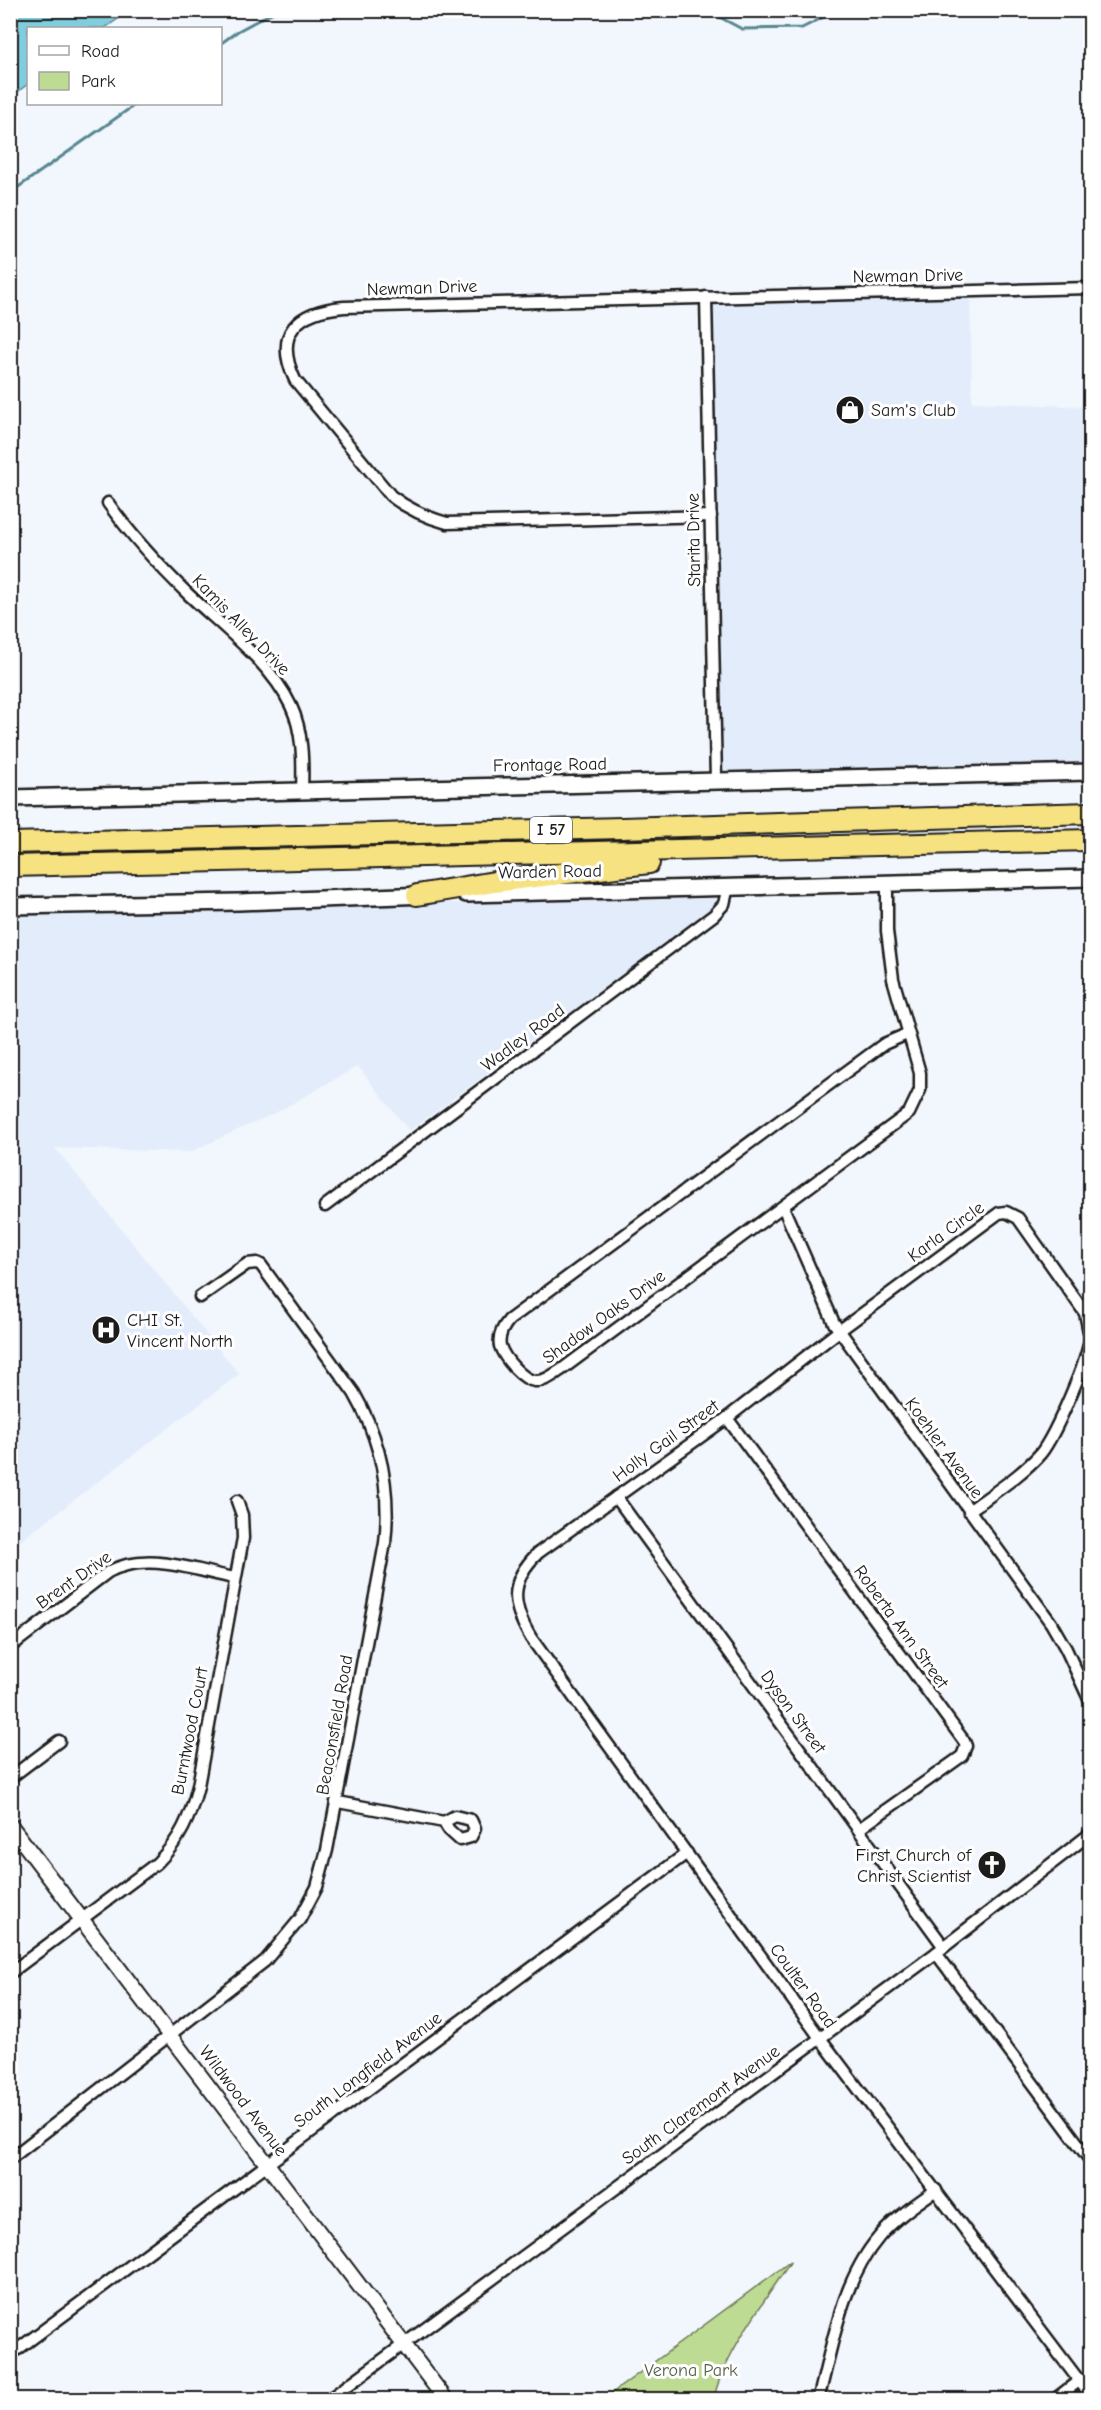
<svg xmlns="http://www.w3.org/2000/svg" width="1101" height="2410" viewBox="0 0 1101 2410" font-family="'Comic Neue',sans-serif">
<rect width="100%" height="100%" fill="#f2f6fd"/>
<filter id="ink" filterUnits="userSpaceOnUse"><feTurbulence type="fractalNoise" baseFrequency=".0167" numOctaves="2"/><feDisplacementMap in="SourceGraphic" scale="12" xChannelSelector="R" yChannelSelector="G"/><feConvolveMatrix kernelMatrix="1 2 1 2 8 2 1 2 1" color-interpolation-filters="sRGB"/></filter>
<g filter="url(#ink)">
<g fill="#e2ecfb">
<path d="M970,291L972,402L1090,407V772L716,781L706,297Z"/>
<path d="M726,898L409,1131L358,1066L279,1111L190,1152L55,1148L239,1374L11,1548V912Z"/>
</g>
<path fill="#bedb93" stroke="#6d7c58" stroke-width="1.5" d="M791,2261C767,2298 721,2358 714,2399H604Z"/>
<path fill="#7fcddd" stroke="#578690" stroke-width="1.5" d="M11,10H129V11L105,28H28V84L11,97Z"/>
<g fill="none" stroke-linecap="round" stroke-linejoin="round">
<g stroke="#578690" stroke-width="3">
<path d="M706,10L742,29L802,28L838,10"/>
<path d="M220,44L238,31L277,10"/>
<path d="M10,193L136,104"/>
</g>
<g stroke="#1c1c1c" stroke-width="15">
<g id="minor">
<path d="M706,297L716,781"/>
<path d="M108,503C133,538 158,565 189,595C223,627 271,663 291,706C303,731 303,763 302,791"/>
<path d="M711,516L447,523C425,517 408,509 391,496L295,380C273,333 297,311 344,307L1090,288"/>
<path d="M887,883V931L893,979L920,1073V1090L909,1113L561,1370C553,1375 545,1382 535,1381C522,1380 504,1358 500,1346C498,1336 503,1327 509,1320L884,1044L907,1034"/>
<path d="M325,1206L714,915L724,904L728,887"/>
<path d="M783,1207L834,1323L1051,1623L1066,1649L1090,1701"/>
<path d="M1090,1337L1085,1313L1018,1218L1006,1212L999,1213L839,1331L727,1418L538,1553C509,1581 511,1605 531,1638L820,2038L1090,2395"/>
<path d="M727,1418L964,1741L966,1746L962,1756L859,1829"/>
<path d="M616,1497L944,1947"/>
<path d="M969,1511C993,1493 1022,1475 1041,1453C1055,1435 1088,1360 1090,1338"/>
<path d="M10,1647L108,1572C147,1551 193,1570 234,1578"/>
<path d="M10,1778L59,1741"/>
<path d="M338,1802L444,1822"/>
<path d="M455,1816L471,1820L475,1829L471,1837L460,1840L449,1830L444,1822Z"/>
<path d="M936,1953L1090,2160"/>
<path d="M10,1973L157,1863C180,1840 190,1818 198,1786L243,1538L242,1515L237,1501"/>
<path d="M10,2159L265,1961L300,1919L317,1887L327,1850L385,1543C391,1489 381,1440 354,1393L261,1265L257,1263L247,1264L200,1297"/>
<path d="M10,2355L687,1853"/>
<path d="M328,2400L936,1953L1090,1834"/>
<path d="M818,2400C833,2344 841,2282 879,2237C895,2218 916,2204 936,2190"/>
<path d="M1054,2400L1080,2380"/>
</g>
</g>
<g stroke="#1c1c1c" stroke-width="18">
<path id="tertiary" d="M10,1825L446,2400"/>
</g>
<g stroke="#1c1c1c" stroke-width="20">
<g id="secondary">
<path d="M10,798L1090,772"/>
<path d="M466,894L1090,878"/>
<path d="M10,906L239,902L427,895"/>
</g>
</g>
<g stroke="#1c1c1c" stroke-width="24">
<g id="motorway">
<path d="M10,843L622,828L1090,813"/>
<path d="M10,866L1090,840"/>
<path d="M417,895L494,882L649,863"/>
</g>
</g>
<use href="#minor" stroke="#fff" stroke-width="10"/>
<use href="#tertiary" stroke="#fff" stroke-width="14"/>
<use href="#secondary" stroke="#fff" stroke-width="15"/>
<use href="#motorway" stroke="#f7e281" stroke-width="20"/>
</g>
</g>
<defs>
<g id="shop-disc" transform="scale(1.5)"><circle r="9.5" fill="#1c1c1c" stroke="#fff"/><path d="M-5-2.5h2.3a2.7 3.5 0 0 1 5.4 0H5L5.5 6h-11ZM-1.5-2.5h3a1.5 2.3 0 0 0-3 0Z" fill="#fff"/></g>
<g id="hospital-disc" transform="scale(1.5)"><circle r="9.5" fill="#1c1c1c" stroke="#fff"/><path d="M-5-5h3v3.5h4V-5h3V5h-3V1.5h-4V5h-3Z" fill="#fff"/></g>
<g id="church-disc" transform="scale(1.5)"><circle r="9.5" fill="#1c1c1c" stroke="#fff"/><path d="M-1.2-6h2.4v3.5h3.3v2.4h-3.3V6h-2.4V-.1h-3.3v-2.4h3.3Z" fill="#fff"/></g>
</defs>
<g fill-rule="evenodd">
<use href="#shop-disc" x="850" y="410"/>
<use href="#hospital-disc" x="106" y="1330"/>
<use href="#church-disc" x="992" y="1865"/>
</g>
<g text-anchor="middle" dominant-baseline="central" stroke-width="6" stroke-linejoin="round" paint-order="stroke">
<rect fill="#fff" stroke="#606060" stroke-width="1.5" x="530" y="817" width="42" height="26" rx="4.5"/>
<g font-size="16" font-weight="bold" fill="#1c1c1c">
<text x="551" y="830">I 57</text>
</g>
<g font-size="18" fill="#1c1c1c" stroke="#fff">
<text transform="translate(908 276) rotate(-1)">Newman Drive</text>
<text transform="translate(422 288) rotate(-2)">Newman Drive</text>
<text transform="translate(694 540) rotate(-91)">Starita Drive</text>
<text transform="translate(241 625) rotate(46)">Kamis Alley Drive</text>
<text transform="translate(550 765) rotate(-1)">Frontage Road</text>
<text transform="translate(550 872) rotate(-1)">Warden Road</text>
<text transform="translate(523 1038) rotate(-37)">Wadley Road</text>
<text transform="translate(946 1232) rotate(-36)">Karla Circle</text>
<text transform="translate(604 1317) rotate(-36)">Shadow Oaks Drive</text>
<text transform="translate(666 1441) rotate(-36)">Holly Gail Street</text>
<text transform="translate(944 1448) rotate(54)">Koehler Avenue</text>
<text transform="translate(74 1580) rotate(-35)">Brent Drive</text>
<text transform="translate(901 1627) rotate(54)">Roberta Ann Street</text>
<text transform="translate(793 1712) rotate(54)">Dyson Street</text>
<text transform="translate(335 1725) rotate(-80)">Beaconsfield Road</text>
<text transform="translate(190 1731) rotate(-79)">Burntwood Court</text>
<text transform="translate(803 1986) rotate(54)">Coulter Road</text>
<text transform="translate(368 2070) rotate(-37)">South Longfield Avenue</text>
<text transform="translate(243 2101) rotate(53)">Wildwood Avenue</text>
<text transform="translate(701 2105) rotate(-36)">South Claremont Avenue</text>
</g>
<g font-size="18" fill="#1c1c1c" stroke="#fff" text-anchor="start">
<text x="871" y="410">Sam's Club</text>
<text x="127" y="1320">CHI St.<tspan x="127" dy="21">Vincent North</tspan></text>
<text x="971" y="1855" text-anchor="end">First Church of<tspan x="971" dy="21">Christ Scientist</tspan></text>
</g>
<g font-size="18" fill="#555f46" stroke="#fff">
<text x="691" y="2370">Verona Park</text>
</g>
</g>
<rect width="1101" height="2410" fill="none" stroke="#fff" stroke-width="36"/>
<rect x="18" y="18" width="1065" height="2374" fill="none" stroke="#1c1c1c" stroke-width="2" filter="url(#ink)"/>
<rect x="27" y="27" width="195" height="78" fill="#ffffff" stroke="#a4a4a4" stroke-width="1.5"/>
<rect x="39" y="46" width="30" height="9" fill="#ffffff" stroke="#a4a4a4" stroke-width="1.5"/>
<text x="81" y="57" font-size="18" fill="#1c1c1c">Road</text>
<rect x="39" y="72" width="30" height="18" fill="#bedb93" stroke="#a4a4a4" stroke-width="1.5"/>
<text x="81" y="87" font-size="18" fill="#1c1c1c">Park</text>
</svg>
